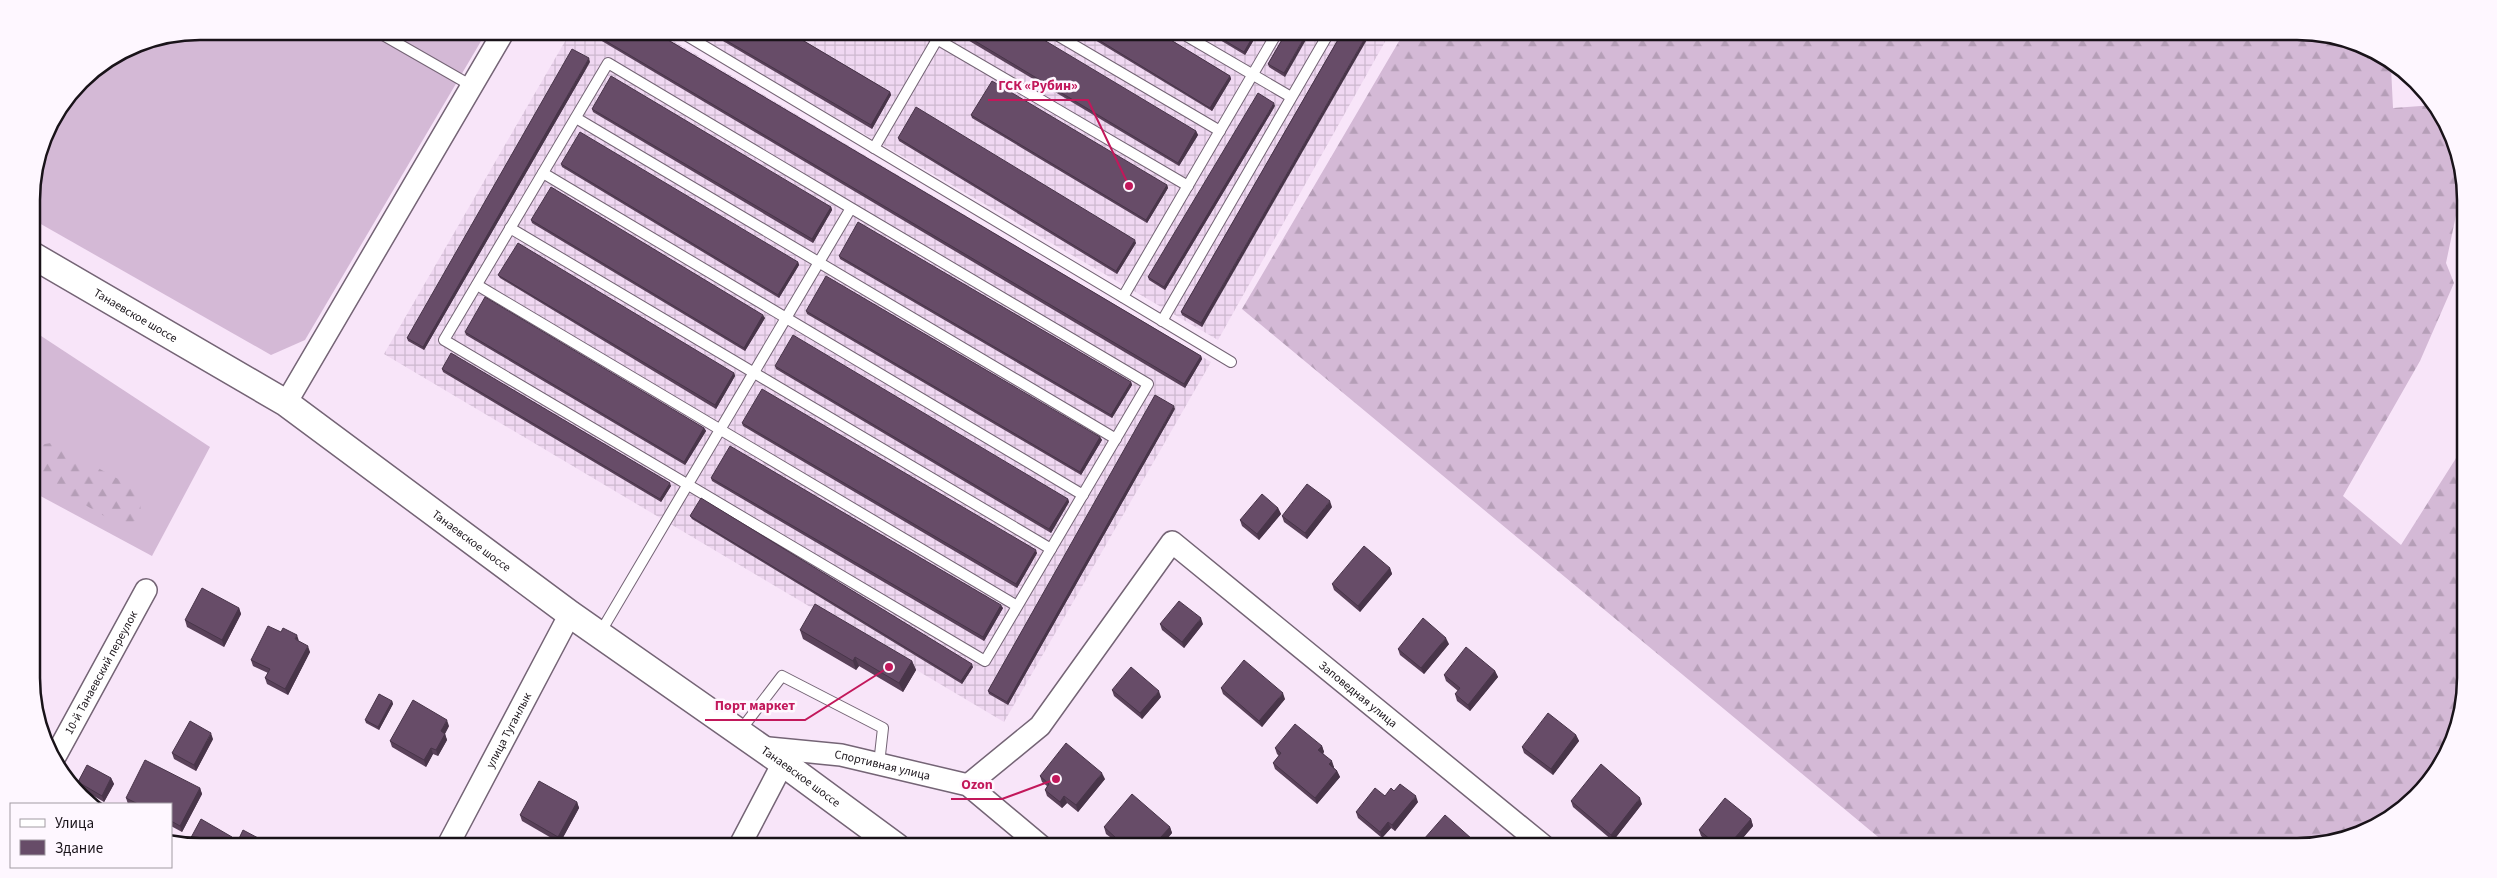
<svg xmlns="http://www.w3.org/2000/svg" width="2497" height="878" viewBox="0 0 2497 878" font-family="'Source Sans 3',sans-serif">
<defs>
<pattern id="industrial-grid" width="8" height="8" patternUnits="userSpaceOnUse" patternTransform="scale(1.25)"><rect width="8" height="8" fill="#f0d8f2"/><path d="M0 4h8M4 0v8" fill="none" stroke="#cdb8cf"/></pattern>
<pattern id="forest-firs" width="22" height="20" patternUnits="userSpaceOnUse" patternTransform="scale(1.25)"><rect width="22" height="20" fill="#d4b9d6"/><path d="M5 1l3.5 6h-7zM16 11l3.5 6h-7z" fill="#b59eb7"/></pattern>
</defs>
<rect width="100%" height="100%" fill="#f8e5f9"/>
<g fill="url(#industrial-grid)">
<path d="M571,31H657L1211,362L1004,722L384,354Z"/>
<path d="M687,31H1391L1218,340Z"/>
</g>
<g fill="#d4b9d6">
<path d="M200,31H487L305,340L271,355L32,219V188L49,125L88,73L135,44Z"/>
<path d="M32,330L210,447L152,556L33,492Z"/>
</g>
<g fill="url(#forest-firs)">
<path d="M1405,31H2297L2351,40L2391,67L2393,108L2435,105L2449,125L2464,177L2446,263L2454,283L2420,361L2343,496L2401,545L2465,444L2466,678L2457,732L2437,772L2400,812L2352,838L2308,846H1889L1242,309Z"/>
<path d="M51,443L124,482L140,496L141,518L123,527L68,495L35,468L33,446Z"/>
</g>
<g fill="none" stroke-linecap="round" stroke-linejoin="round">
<g stroke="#746475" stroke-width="12">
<g id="service">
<path d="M376,31L472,86"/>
<path d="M679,31L1231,362"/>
<path d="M923,31L1188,186"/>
<path d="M1050,31L1220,131"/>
<path d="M1178,31L1291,97"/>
<path d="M576,118L1116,439"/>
<path d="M874,148L942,31"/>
<path d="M543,173L1083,495"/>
<path d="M510,228L1051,549"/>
<path d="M477,285L1017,606"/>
<path d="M1123,297L1278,31"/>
<path d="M1162,321L1330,31"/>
<path d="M600,633C684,491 767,349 851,208L608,63L444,340L985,661L1148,384L851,208"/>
<path d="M740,731L782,676L883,728L879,764"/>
</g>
</g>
<g stroke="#746475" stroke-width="24">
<g id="minor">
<path d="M286,403L504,31"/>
<path id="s1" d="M759,747L841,755L968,785L1042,847"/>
<path id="s2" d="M56,755L146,590"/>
<path id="s3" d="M968,785L1040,726L1172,542L1545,847"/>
<path id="s4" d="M447,847L570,614"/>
<path d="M739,847L783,763"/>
</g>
</g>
<g stroke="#746475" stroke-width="29">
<g id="tertiary">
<path id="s5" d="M32,255L286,403L570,614L783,763L897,847"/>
</g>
</g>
<use href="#service" stroke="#fff" stroke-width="10"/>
<use href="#minor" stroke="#fff" stroke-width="21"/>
<use href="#tertiary" stroke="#fff" stroke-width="26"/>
</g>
<g fill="#594159">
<path d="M585,31H653L1201,356L1202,359L1185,388Z"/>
<path d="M706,31H787L890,92L891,95L872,129Z"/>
<path d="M1080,31H1156L1230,76L1231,79L1212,111Z"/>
<path d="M1205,31H1259L1245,55Z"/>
<path d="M1287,31L1285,77L1269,67L1268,64Z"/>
<path d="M1343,31L1202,327L1182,315L1181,312Z"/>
<path d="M965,35L1196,131L1198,135L1179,166L966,39Z"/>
<path d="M590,62L424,350L408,341L407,338Z"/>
<path d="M1275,106L1165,290L1149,280L1148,277Z"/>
<path d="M592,109L831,207L832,210L813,243L593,112Z"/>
<path d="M971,115L1167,185L1168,188L1147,223L972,118Z"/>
<path d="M898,138L1136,243L1117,274L899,141Z"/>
<path d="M561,164L798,262L799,265L779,298L562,167Z"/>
<path d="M531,220L765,318L745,351L532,223Z"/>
<path d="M839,256L1131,382L1132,385L1112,418L840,259Z"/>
<path d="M498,275L734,373L735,376L716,409L500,278Z"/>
<path d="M806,311L1100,437L1102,440L1081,475L807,314Z"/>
<path d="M465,332L704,428L706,431L685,465L466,335Z"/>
<path d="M775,366L1068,499L1069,502L1051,533L776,369Z"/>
<path d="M442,369L671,486L661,502L443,372Z"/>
<path d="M1175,409L1008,705L989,694L988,691Z"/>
<path d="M742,423L1037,553L1017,588L743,426Z"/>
<path d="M711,478L1003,608L984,641L712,481Z"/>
<path d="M1332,507L1307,539L1284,522L1282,516Z"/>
<path d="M1278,508L1281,514L1259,540L1242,526L1240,520Z"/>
<path d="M690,516L973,667L962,684L692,519Z"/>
<path d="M1390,568L1392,574L1360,612L1334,590L1332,584Z"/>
<path d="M239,608L241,614L224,647L187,627L185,620Z"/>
<path d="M1160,624H1203L1184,648L1162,630Z"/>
<path d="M800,630L912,661L916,670L903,692L859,666L856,670L803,639Z"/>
<path d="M299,641L310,652L288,695L267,684L265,678L268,673L253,666L251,660Z"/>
<path d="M1449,644L1424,674L1400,655L1398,649Z"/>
<path d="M1495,671L1498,677L1470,711L1457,701L1455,694L1458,691L1446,681L1444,675Z"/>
<path d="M1221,688L1285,699L1262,727L1223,694Z"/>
<path d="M1112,690L1161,697L1142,719L1114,696Z"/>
<path d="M392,701L393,704L379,730L366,723L365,720Z"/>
<path d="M449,726L445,734L447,740L438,756L433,754L426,767L392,747L390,741Z"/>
<path d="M1576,735L1579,741L1553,775L1524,753L1522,747Z"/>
<path d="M213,739L196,771L174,759L172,753Z"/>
<path d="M1322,746L1324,752L1323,753L1334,767V768L1337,771L1340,777L1317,804L1275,769L1273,763L1279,756L1277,754L1275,748Z"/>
<path d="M1040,776L1105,779L1078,812L1067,803L1062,808L1047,796L1045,790L1047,786L1042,782Z"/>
<path d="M111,778L114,784L104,802L80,788L78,782Z"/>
<path d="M200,788L202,794L182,832L171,826V804H128L126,798Z"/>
<path d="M1394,791L1418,802L1395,831L1391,828L1382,838L1358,818L1356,812Z"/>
<path d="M1571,801L1642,804L1613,841L1573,807Z"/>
<path d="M577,802L579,808L560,843L522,821L520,815Z"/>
<path d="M1751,819L1753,826L1736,846H1713L1701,836L1699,830Z"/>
<path d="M1104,827H1170L1172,833L1160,847H1110V845L1114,840L1106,834Z"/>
<path d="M1424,839L1481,847H1427Z"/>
</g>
<g fill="#483549">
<path d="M1256,31H1259L1245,55L1244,52Z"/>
<path d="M1308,31H1311L1285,77L1284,73Z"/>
<path d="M1369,31H1372L1202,327L1201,323Z"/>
<path d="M589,58L590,62L424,350L423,347Z"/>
<path d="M1230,76L1231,79L1212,111L1210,108Z"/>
<path d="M890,92L891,95L872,129L871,125Z"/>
<path d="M1274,103L1275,106L1165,290L1164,287Z"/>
<path d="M1196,131L1198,135L1179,166L1178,163Z"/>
<path d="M1167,185L1168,188L1147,223L1146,220Z"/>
<path d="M831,207L832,210L813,243L812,239Z"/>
<path d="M1135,240L1136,243L1117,274L1116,271Z"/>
<path d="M798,262L799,265L779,298L778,295Z"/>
<path d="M763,315L765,318L745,351L744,348Z"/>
<path d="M1201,356L1202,359L1185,388L1184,384Z"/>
<path d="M734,373L735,376L716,409L715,405Z"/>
<path d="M1131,382L1132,385L1112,418L1111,415Z"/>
<path d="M1174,406L1175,409L1008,705L1007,702Z"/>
<path d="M704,428L706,431L685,465L684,462Z"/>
<path d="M1100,437L1102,440L1081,475L1080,472Z"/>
<path d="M670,483L671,486L661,502L660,499Z"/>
<path d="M1068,499L1069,502L1051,533L1049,529Z"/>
<path d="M1330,501L1332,507L1307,539L1305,533Z"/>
<path d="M1278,508L1281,514L1259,540L1257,534Z"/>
<path d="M37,520L41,532L34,547L33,527Z"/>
<path d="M1036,550L1037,553L1017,588L1016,584Z"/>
<path d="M1390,568L1392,574L1360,612L1358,606Z"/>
<path d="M1001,605L1003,608L984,641L983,637Z"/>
<path d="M239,608L241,614L224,647L222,640Z"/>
<path d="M1201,618L1203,624L1184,648L1182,642Z"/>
<path d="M297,635L299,641L295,639Z"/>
<path d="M1446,638L1449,644L1424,674L1421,668Z"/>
<path d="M308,646L310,652L288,695L285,689Z"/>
<path d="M855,657L859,666L856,670L853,661Z"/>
<path d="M912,661L916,670L903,692L899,683Z"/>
<path d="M972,664L973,667L962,684L961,681Z"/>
<path d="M1495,671L1498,677L1470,711L1468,705Z"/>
<path d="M1159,691L1161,697L1142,719L1140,713Z"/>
<path d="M1283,693L1285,699L1262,727L1259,721Z"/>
<path d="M392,701L393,704L379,730L378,727Z"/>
<path d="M447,720L449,726L443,737L441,731Z"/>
<path d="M211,733L213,739L196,771L194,765Z"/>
<path d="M445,734L447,740L438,756L436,750Z"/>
<path d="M1576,735L1579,741L1553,775L1551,769Z"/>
<path d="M1322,746L1324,752L1321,756L1318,750Z"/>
<path d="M431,748L433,754L426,767L424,760Z"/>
<path d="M1332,761L1334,767L1331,770L1329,764Z"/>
<path d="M1337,771L1340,777L1317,804L1315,798Z"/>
<path d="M1102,773L1105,779L1078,812L1076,805Z"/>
<path d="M111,778L114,784L104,802L102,796Z"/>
<path d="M200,788L202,794L182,832L180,826Z"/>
<path d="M1064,796L1067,803L1062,808L1060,802Z"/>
<path d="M1416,796L1418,802L1395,831L1392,825Z"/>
<path d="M1640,798L1642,804L1613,841L1611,835Z"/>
<path d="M577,802L579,808L560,843L558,837Z"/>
<path d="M1751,819L1753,826L1736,846H1728Z"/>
<path d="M1388,822L1391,828L1382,838L1380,832Z"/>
<path d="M1170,827L1172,833L1160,847H1152Z"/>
<path d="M232,837L234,843L232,847H226Z"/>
</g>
<g fill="#674c68" stroke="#483549">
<path d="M589,31H653L1201,356L1184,384Z"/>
<path d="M710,31H787L890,92L871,125Z"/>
<path d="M967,31H1029L1196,131L1178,163L965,35Z"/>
<path d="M1084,31H1156L1230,76L1210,108Z"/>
<path d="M1209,31H1256L1244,52Z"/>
<path d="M1287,31H1308L1284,73L1268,64Z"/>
<path d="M1343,31H1369L1201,323L1181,312Z"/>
<path d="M572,49L589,58L423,347L407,338Z"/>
<path d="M611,76L831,207L812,239L592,109Z"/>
<path d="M992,81L1167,185L1146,220L971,115Z"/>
<path d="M1258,93L1274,103L1164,287L1148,277Z"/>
<path d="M916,107L1135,240L1116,271L898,138Z"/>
<path d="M580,132L798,262L778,295L561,164Z"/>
<path d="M551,187L763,315L744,348L531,220Z"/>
<path d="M858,222L1131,382L1111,415L839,256Z"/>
<path d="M518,243L734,373L715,405L498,275Z"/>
<path d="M826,276L1100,437L1080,472L806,311Z"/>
<path d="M485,297L704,428L684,462L465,332Z"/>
<path d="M793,335L1068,499L1049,529L775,366Z"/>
<path d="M451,353L670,483L660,499L442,369Z"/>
<path d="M762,389L1036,550L1016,584L742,423Z"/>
<path d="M1155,395L1174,406L1007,702L988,691Z"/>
<path d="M730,446L1001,605L983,637L711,478Z"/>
<path d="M1307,484L1330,501L1305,533L1282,516Z"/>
<path d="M1262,494L1278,508L1257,534L1240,520Z"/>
<path d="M701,498L972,664L961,681L690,516Z"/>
<path d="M33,518L37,520L33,527Z"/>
<path d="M1364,546L1390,568L1358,606L1332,584Z"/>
<path d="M202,588L239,608L222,640L185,620Z"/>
<path d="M1179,601L1201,618L1182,642L1160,624Z"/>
<path d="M815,604L912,661L899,683L855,657L853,661L800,630Z"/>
<path d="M1423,618L1446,638L1421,668L1398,649Z"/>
<path d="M268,626L281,632L283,628L297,635L295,639L308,646L285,689L265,678L270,669L251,660Z"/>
<path d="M1466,647L1495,671L1468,705L1455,694L1460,688L1444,675Z"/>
<path d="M1244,660L1283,693L1259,721L1221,688Z"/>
<path d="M1131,667L1159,691L1140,713L1112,690Z"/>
<path d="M379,694L392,701L378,727L365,720Z"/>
<path d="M413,700L447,720L441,731L445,734L436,750L431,748L424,760L390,741Z"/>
<path d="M1548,713L1576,735L1551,769L1522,747Z"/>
<path d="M190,721L211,733L194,765L172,753Z"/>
<path d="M1295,724L1322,746L1318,750L1332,761L1329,764L1337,771L1315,798L1273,763L1281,753L1275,748Z"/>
<path d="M1066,743L1102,773L1076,805L1064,796L1060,802L1045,790L1049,784L1040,776Z"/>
<path d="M145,760L200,788L180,826L171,821V804H138L126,798Z"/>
<path d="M1601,764L1640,798L1611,835L1571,801Z"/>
<path d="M87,765L111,778L102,796L78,782Z"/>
<path d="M539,781L577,802L558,837L520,815Z"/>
<path d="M1400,784L1416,796L1392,825L1388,822L1380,832L1356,812L1375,788L1385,796L1391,788L1394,791Z"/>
<path d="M1132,794L1170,827L1152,847H1111L1110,845L1116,838L1104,827Z"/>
<path d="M1725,798L1751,819L1728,846H1718L1699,830Z"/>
<path d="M1445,815L1481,847H1432L1424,839Z"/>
<path d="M201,819L232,837L226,847H200L187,845Z"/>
<path d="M243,830L275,847H235Z"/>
<path d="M649,841L659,847H646Z"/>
</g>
<g text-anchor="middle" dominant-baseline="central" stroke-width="5" stroke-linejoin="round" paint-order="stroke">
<g font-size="12" fill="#191319" stroke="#fef7ff">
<text stroke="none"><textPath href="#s5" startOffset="120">Танаевское шоссе</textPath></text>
<text stroke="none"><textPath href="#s5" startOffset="525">Танаевское шоссе</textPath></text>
<text stroke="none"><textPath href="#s2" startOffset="94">10-й Танаевский переулок</textPath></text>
<text stroke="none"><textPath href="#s3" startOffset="560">Заповедная улица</textPath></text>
<text stroke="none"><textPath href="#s4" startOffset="132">улица Туганлык</textPath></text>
<text stroke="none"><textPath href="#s1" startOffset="125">Спортивная улица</textPath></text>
<text stroke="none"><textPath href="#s5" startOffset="930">Танаевское шоссе</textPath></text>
</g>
</g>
<path d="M0 0H2497V878H0ZM200 40H2297A160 160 0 0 1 2457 200V678A160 160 0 0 1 2297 838H200A160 160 0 0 1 40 678V200A160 160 0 0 1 200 40Z" fill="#fef7ff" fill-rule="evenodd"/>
<path fill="none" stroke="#191319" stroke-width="2.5" d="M200 40H2297A160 160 0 0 1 2457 200V678A160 160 0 0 1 2297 838H200A160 160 0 0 1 40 678V200A160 160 0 0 1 200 40Z"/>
<path fill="none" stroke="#c2185b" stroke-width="2" d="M1129 186L1088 100H988M889 667L805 720H705M1056 779L1002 799H951"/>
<g fill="#c2185b" stroke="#fef7ff" stroke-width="2">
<circle cx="1129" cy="186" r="5"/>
<circle cx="889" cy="667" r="5"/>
<circle cx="1056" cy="779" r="5"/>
</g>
<g font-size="14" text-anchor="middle" font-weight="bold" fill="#c2185b" stroke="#fef7ff" stroke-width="5" stroke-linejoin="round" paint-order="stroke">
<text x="1038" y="90">ГСК «Рубин»</text>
<text x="755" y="710">Порт маркет</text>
<text x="977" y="789">Ozon</text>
</g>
<rect x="10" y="803" width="162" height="65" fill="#fef7ff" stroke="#a29ca3"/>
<rect x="20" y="819" width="25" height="8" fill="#ffffff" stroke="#a29ca3"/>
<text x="55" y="828" font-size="15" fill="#191319">Улица</text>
<rect x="20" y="840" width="25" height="15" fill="#674c68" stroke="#a29ca3"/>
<text x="55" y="853" font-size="15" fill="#191319">Здание</text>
</svg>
